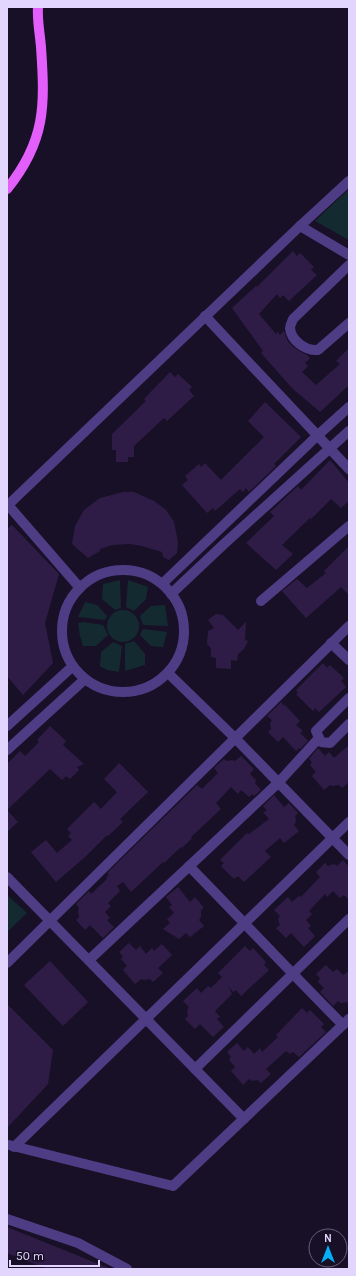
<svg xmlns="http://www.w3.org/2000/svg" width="356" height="1276" viewBox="0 0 356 1276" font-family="Karla,sans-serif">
<rect width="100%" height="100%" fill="#181026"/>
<g fill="#132b30">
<path d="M349,189V240L315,221Z"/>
<path d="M120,580L121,608L115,610L102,599L103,584Z"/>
<path d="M128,580L148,587L146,599L134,611L126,607Z"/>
<path d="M85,602L97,605L107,616L105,620L78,617Z"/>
<path d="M165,605L168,626L143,625L140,616L151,606Z"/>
<circle cx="123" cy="626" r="16"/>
<path d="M84,622L103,625L108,635L96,646H83L80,636L78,623Z"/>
<path d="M143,629L167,632L163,647L151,646L140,635Z"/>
<path d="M134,641L145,654V665L125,671V644Z"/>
<path d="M113,642L122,646L119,672L107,670L100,666L101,652Z"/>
<path d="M7,895L27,913L7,932Z"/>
</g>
<g fill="#2e1c47">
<path d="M293,251L297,256L300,253L314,267L311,270L317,275L289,301L283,295L280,298L277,294L259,314L276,334L278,332L280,335L284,331L287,340L292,346L301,352L307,355L310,358L305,363L308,366L302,372L316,385L340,364L336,361L349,348V385L320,412L292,388L261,353L263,351L232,308L256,286L257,287Z"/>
<path d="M170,372L175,377L178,374L192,387L189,390L194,396L167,421L164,418L134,446V457H128V462H116V450H112V434L146,401L144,399Z"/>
<path d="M265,402L301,437L274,464L276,466L249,492L246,488L243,492L240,489L215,511L213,508L207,513L182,485L188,480L185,476L199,464L201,467L205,463L221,480L264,437L248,421Z"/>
<path d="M330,460L349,483V501L341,508L331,499L311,519L310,518L282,545L293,554L276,570L246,543L271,519L274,516L270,512L298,486L301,490Z"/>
<path d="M123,492H134L154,501L166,510L174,522L178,542L177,553L169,560L163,557L162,552L142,546L130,544L112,545L100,549V551L88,558L72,544L75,526L84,510L100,498Z"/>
<path d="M12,525L59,574L45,623L53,663L23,695L7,676V529Z"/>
<path d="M349,546V595L341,587L306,618L282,591L297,579L307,588L326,573L324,571Z"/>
<path d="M216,614L223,615L238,630L246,622L245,640L248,641L244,649L238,654L237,661L231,660V669L216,668V658L211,657V648L207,644L208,631L214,628L208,620Z"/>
<path d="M323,663L327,668L330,665L344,678L341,681L346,687L319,712L315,708L313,711L296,694L298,693L296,690Z"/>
<path d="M281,702L284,706L285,705L300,721L296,725L303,731L300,733L308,741L300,749L299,748L296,751L283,737L278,742L268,732L271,729L270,723L272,720L267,716Z"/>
<path d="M50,726L66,741L63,745L84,764L77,767L79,770L70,779L66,776L62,780L50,769L7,810V764L20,751L25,756L39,742L37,740Z"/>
<path d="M349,745V782L342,788L339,785L333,786L330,785L324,790L312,776L316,772L310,765L312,762L309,759L318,748L325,756L329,752L334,758Z"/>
<path d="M241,756L254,769L250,774L256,780L255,783L261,790L254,796L252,794L249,797L241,790L238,794L231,787L216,803L221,809L191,837L192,838L182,848L181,847L164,863L163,862L131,892L123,882L117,886L120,891L108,903L111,906L105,912L110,918L107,920L114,927L103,938L90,925L85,930L76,920L79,917L78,911L79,908L76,904L89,891L91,894L107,879L106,878L109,875L107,873L197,785L202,789L218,773L214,768L224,759L226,761L232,760L235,761Z"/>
<path d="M119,763L148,792L120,819L123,822L108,836L107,835L85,857L56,882L31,852L46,840L57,853L72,840L68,836L71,833L67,829L94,802L101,809L117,792L104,779Z"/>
<path d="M274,795L284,807L289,803L298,813L295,816L296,822L294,825L299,831L284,843L280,838L265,851L271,857L244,882L238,876L234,879L221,866L224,863L220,860L247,833L249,834L269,819L263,812L267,811L263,806Z"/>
<path d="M7,810L18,822L7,832Z"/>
<path d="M343,860L349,867V900L344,895L340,898L333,891L327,897L325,894L309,911L312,914L306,920L311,926L308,928L315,936L304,947L291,933L286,938L276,928L280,925L278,919L280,916L274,910L288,897L292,902L299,896L301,897L320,877L316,872L325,863L328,866L334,864L337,866Z"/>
<path d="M178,887L190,902L195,897L204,908L201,910V917L199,920L204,926L190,937L186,933L179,939L163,929L170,923L167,919L174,913L169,907L172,905L166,897Z"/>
<path d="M129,943L136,950L140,946L146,954L152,948L154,951L162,944L172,955L158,968L163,973L153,982L150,979L144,980L141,979L135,984L123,970L127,966L121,959L123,956L119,952Z"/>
<path d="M245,946L250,951L253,948L266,962L264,965L269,970L241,996L236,990L233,992L228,986L232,994L215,1011L220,1017L217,1019L224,1027L213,1037L200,1024L195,1029L185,1019L188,1016L187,1010L189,1007L183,1001L197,988L201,993L208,986L211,988L222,977L218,973Z"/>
<path d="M50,961L88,1002L63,1026L24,985Z"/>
<path d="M326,965L333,972L337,969L343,975L349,971V1002L341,1003L338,1001L333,1006L320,992L324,988L318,982L320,978L316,974Z"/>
<path d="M7,1004L53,1050L48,1084L7,1128Z"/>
<path d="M302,1008L307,1013L310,1010L324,1024L321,1027L326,1032L299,1057L293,1052L290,1054L286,1051L266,1069L271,1074L261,1083L258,1080L252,1081L249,1079L243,1085L231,1071L235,1067L229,1060L231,1057L227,1052L237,1043L244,1051L248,1047L254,1054L260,1048L262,1052L278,1037L276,1035Z"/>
<path d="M7,1227L111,1269H47L7,1253Z"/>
</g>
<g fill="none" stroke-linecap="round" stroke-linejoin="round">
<g stroke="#4e3c84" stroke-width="10">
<path d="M300,226L349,255"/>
<path d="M349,265L293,319C292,322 290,325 290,328C291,341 306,351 318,350L349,323"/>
<path d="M205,316L349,469"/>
<path d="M8,505L80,588"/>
<path d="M7,506L300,226L349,181"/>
<circle cx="123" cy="631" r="61"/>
<path d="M163,583L318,435L349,407"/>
<path d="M171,594L224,544L349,431"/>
<path d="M261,601L349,526"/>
<path d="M331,643L349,660"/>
<path d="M168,673L235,738L349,855"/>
<path d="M349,698L316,731L321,742L330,743L349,724"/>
<path d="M7,726L73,666"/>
<path d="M7,750L85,679"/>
<path d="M189,866C241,919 291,973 343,1025"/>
<path d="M7,877L244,1119"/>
<path d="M89,960L278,783L319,738"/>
<path d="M7,963L349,626"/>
<path d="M195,1069L349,919"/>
<path d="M9,1145L173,1186L349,1019"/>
<path d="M14,1147L349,822"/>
<path d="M7,1219L78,1243L127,1269"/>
</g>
<path stroke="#e25ffc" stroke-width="10" d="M7,189C46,141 45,105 41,47C40,34 37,20 38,7"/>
</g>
<rect width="356" height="1276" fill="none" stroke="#e3d6fe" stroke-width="16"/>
<g transform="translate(328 1248)"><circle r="19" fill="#181026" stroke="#695f7c"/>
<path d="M0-3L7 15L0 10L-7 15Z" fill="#06affa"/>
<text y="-6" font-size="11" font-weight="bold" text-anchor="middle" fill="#e3d6fe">N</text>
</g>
<path d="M10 1260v6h89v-6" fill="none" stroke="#e3d6fe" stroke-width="2"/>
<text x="16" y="1260" font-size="12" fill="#e3d6fe" stroke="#181026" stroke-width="3" paint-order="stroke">50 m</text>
</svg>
